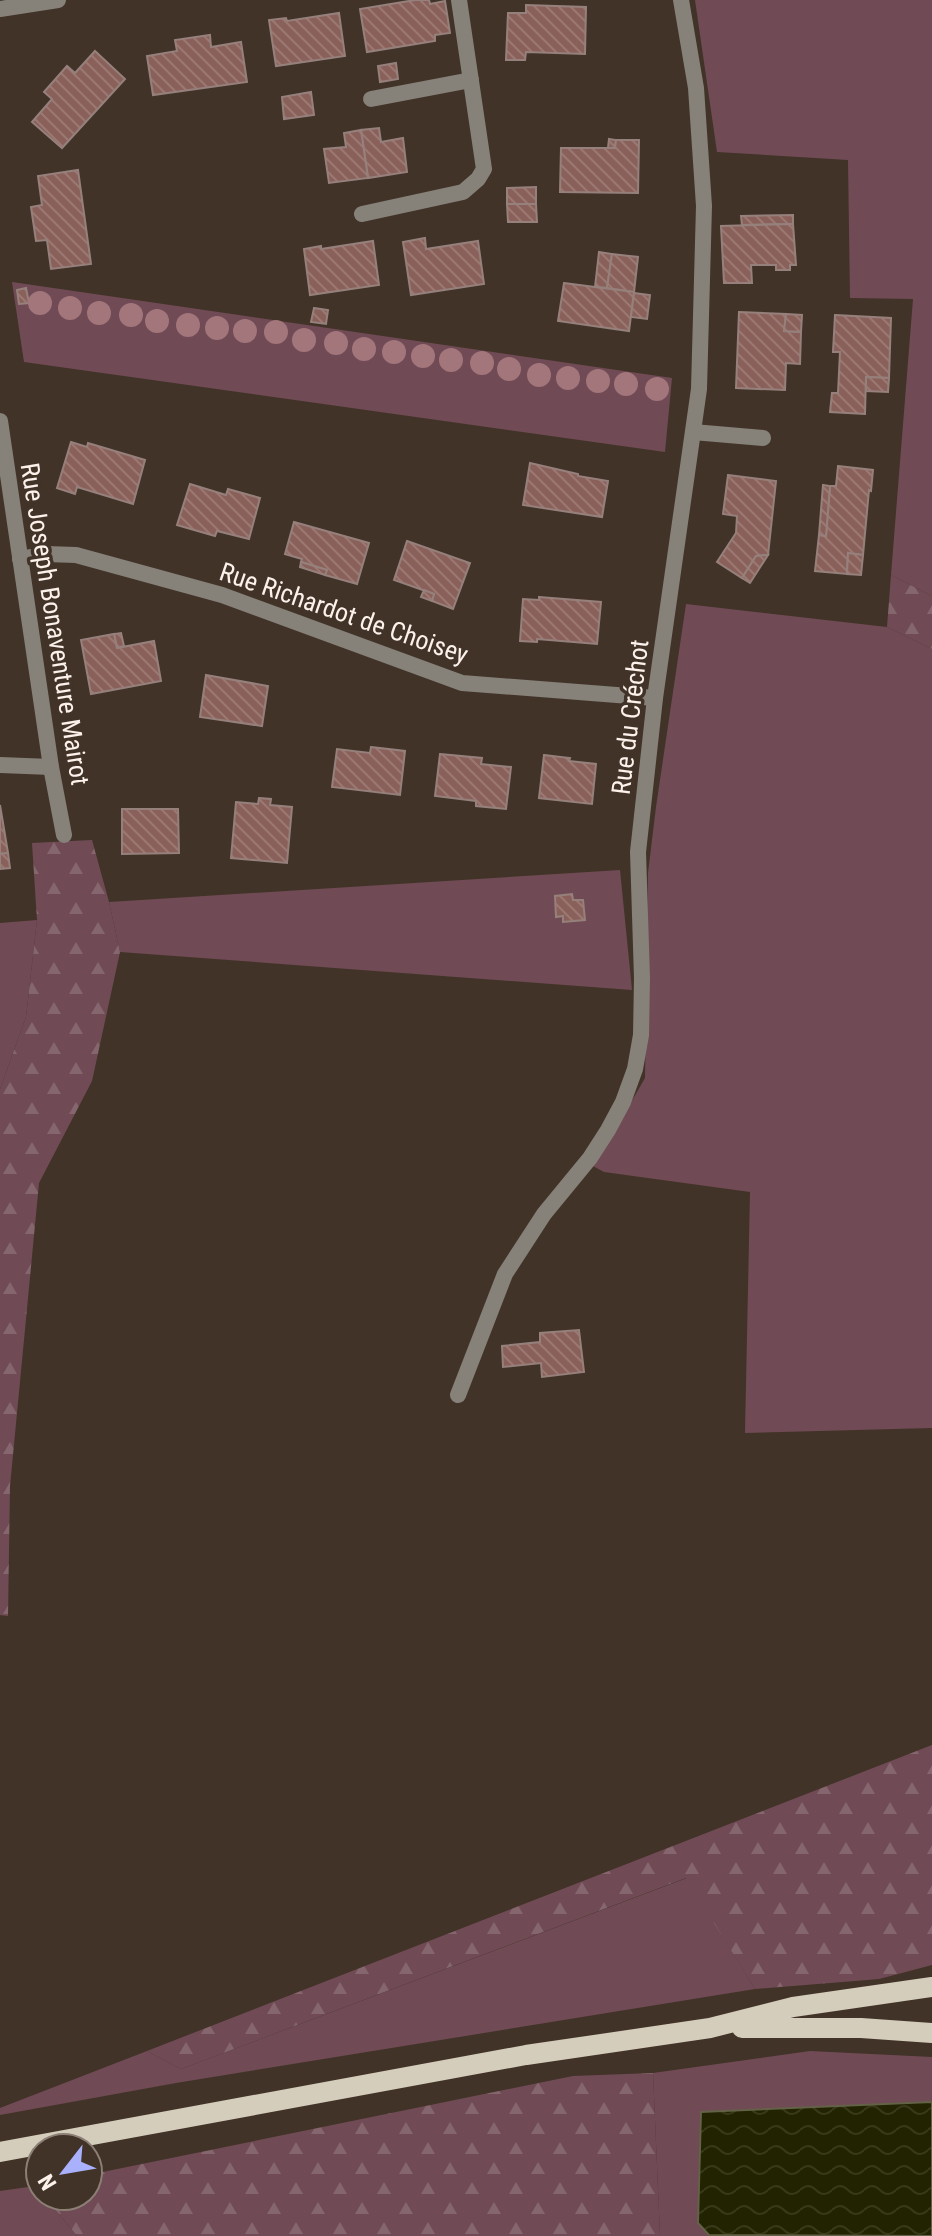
<svg xmlns="http://www.w3.org/2000/svg" width="932" height="2236" viewBox="0 0 932 2236" font-family="'Roboto Condensed',sans-serif">
<defs>
<pattern id="forest-firs" width="22" height="20" patternUnits="userSpaceOnUse" patternTransform="scale(2)"><rect width="22" height="20" fill="#704b55"/><path d="M5 1l3.5 6h-7zM16 11l3.5 6h-7z" fill="#85656e"/></pattern>
<pattern id="water-waves" width="16" height="10" patternUnits="userSpaceOnUse" patternTransform="scale(2)"><rect width="16" height="10" fill="#222300"/><path d="M0 5q4-4 8 0t8 0" fill="none" stroke="#383919"/></pattern>
<pattern id="building-back-hatch" width="6" height="6" patternUnits="userSpaceOnUse" patternTransform="scale(2)"><rect width="6" height="6" fill="#8a615a"/><path d="M-1 5l2 2M0 0l6 6M5-1l2 2" fill="none" stroke="#9b7872"/></pattern>
</defs>
<rect width="100%" height="100%" fill="#423328"/>
<g fill="#704b55">
<path d="M695,0H932V596L891,575L913,299L850,298L848,160L717,152Z"/>
<path d="M12,282L672,378L665,452L24,362Z"/>
<path d="M686,604L887,627L932,649V1428L745,1433L750,1192L604,1172L591,1165L614,1132L645,1078L648,873L656,807Z"/>
<path d="M620,870L632,990L120,952L109,902Z"/>
<path d="M37,920L26,1017L0,1089V923Z"/>
<path d="M687,1878L755,1989L176,2083L0,2115V2108L147,2051L181,2069Z"/>
<path d="M810,2051L932,2057V2102L701,2112L709,2235L761,2236H660L653,2073Z"/>
<path d="M35,2186L40,2191V2196H44L77,2236H0V2191Z"/>
</g>
<g fill="url(#forest-firs)">
<path d="M891,575L932,596V649L887,627Z"/>
<path d="M92,840L109,902L120,952L92,1081L39,1183L10,1486L8,1616L0,1615V1089L26,1017L37,920L32,843Z"/>
<path d="M932,1745V1965L879,1979L755,1989L686,1878L181,2069L147,2051Z"/>
<path d="M653,2073L660,2236H77L44,2196H88V2175L573,2076Z"/>
</g>
<path fill="url(#water-waves)" stroke="#636146" stroke-width="2" d="M932,2102V2236L709,2235L698,2223L701,2112Z"/>
<g fill="url(#building-back-hatch)" stroke="#96807c" stroke-width="2">
<path d="M415,0H429L430,4L445,1L450,33L435,35V41L367,52L360,9Z"/>
<path d="M526,5L586,7L585,54L526,52L525,60H506L508,13H526Z"/>
<path d="M339,13L345,56L276,66L269,20L286,18L287,21Z"/>
<path d="M210,35L211,47L241,42L247,82L153,95L147,56L177,51L175,40Z"/>
<path d="M95,51L125,79L62,148L32,122L52,99L44,92L67,66L75,73Z"/>
<path d="M396,63L398,79L380,82L378,66Z"/>
<path d="M311,92L314,115L284,119L282,97Z"/>
<path d="M379,128L381,142L403,138L407,172L368,178L361,130Z"/>
<path d="M361,130L368,178L329,183L324,149L346,147L344,133Z"/>
<path d="M609,139L616,140L615,148H608Z"/>
<path d="M616,140H639L638,193L560,192L561,148H615Z"/>
<path d="M78,170L91,264L51,269L47,240L36,241L31,207L42,205L38,176Z"/>
<path d="M536,187V204H507V188Z"/>
<path d="M507,204H536L537,222H508Z"/>
<path d="M793,215V224L742,225L741,216Z"/>
<path d="M793,224L796,265H790V270H776V265H751L752,283H724L721,226Z"/>
<path d="M425,238L426,249L478,241L484,284L411,295L403,242Z"/>
<path d="M373,241L379,285L310,295L304,249L321,246V249Z"/>
<path d="M599,252L612,254L607,288L595,287Z"/>
<path d="M612,254L638,257L634,292L607,288Z"/>
<path d="M564,283L634,292L629,331L558,321Z"/>
<path d="M26,288L29,303L19,304L17,290Z"/>
<path d="M634,293L650,295L647,319L631,317Z"/>
<path d="M314,308L328,310L326,324L311,322Z"/>
<path d="M739,312L786,314L784,331L801,332L800,364L786,363L785,390L736,388Z"/>
<path d="M786,314L802,315L801,332L784,331Z"/>
<path d="M835,315L891,318L889,378L866,377L865,414L830,412L832,393H838L840,352H833Z"/>
<path d="M866,377L889,378L888,392L866,391Z"/>
<path d="M71,442L87,447L88,443L145,460L133,504L77,487L75,494L57,488Z"/>
<path d="M530,463L578,474V476L608,481L602,517L523,505Z"/>
<path d="M838,466L873,470L871,491L869,490L863,555L848,553L847,574L815,571L819,535L826,536L830,486H836Z"/>
<path d="M728,475L776,481L768,555L756,556L742,578L717,562L736,533L737,516L723,514Z"/>
<path d="M190,484L226,495L228,489L260,498L249,539L217,531L215,536L177,525Z"/>
<path d="M823,485L830,486L826,536L819,535Z"/>
<path d="M294,522L369,543L357,584L325,575L327,570L301,562L302,559L285,554Z"/>
<path d="M407,541L470,563L453,609L432,601L434,594L394,580Z"/>
<path d="M848,553L863,555L861,575L847,574Z"/>
<path d="M768,555L750,583L742,578L756,556Z"/>
<path d="M301,562L327,570L325,575L300,567Z"/>
<path d="M424,590L434,594L432,601L421,597Z"/>
<path d="M539,597L601,602L597,644L537,639V642L520,641L523,599L539,600Z"/>
<path d="M121,633L124,646L117,648L114,634Z"/>
<path d="M114,634L117,648L154,641L161,681L91,694L81,640Z"/>
<path d="M206,675L268,686L262,726L200,717Z"/>
<path d="M371,747L405,751L400,795L332,787L337,749L370,753Z"/>
<path d="M440,754L482,758L481,764L511,767L506,809L476,806V801L435,796Z"/>
<path d="M544,755L570,758L569,761L596,764L592,804L539,798Z"/>
<path d="M259,798L271,799L270,805L292,807L287,863L231,858L236,802L258,804Z"/>
<path d="M0,805L8,853L0,854Z"/>
<path d="M122,809H178L179,853L122,854Z"/>
<path d="M8,853L10,868L0,869V854Z"/>
<path d="M572,894L573,900H583L585,920L563,922V916L556,917L555,896Z"/>
<path d="M579,1330L584,1372L542,1377L541,1363L503,1367L502,1346L540,1342V1333Z"/>
</g>
<g fill="none" stroke-linecap="round" stroke-linejoin="round">
<g stroke="#86827a" stroke-width="16">
<path d="M371,99L471,80"/>
<path d="M362,214L463,192L478,179L484,169L459,0"/>
<path d="M693,432L763,438"/>
</g>
<g stroke="#86827a" stroke-width="16">
<path d="M0,9L58,0"/>
<path d="M0,421L51,767L64,835"/>
<path d="M20,559L46,554L76,555L222,595L462,683L655,698"/>
<path d="M0,765L51,767"/>
<path d="M458,1395L505,1274L544,1214L590,1158L608,1130L623,1102L635,1069L641,1035L642,978L638,852L655,698L699,389L704,206L696,88L681,0"/>
</g>
<g stroke="#d5cdbc" stroke-width="20">
<path d="M742,2028H861L932,2033"/>
<path d="M0,2152L526,2055L710,2028L793,2007L932,1987"/>
</g>
</g>
<g fill="#a3767c">
<circle cx="40" cy="303" r="12"/>
<circle cx="70" cy="308" r="12"/>
<circle cx="99" cy="313" r="12"/>
<circle cx="131" cy="315" r="12"/>
<circle cx="157" cy="321" r="12"/>
<circle cx="188" cy="325" r="12"/>
<circle cx="217" cy="328" r="12"/>
<circle cx="245" cy="331" r="12"/>
<circle cx="276" cy="332" r="12"/>
<circle cx="304" cy="340" r="12"/>
<circle cx="336" cy="343" r="12"/>
<circle cx="364" cy="349" r="12"/>
<circle cx="394" cy="352" r="12"/>
<circle cx="423" cy="356" r="12"/>
<circle cx="451" cy="360" r="12"/>
<circle cx="482" cy="363" r="12"/>
<circle cx="509" cy="369" r="12"/>
<circle cx="539" cy="375" r="12"/>
<circle cx="568" cy="378" r="12"/>
<circle cx="598" cy="381" r="12"/>
<circle cx="626" cy="384" r="12"/>
<circle cx="657" cy="389" r="12"/>
</g>
<g text-anchor="middle" dominant-baseline="central" stroke-width="7" stroke-linejoin="round" paint-order="stroke">
<g font-size="26" fill="#fcf2eb" stroke="#423328">
<text transform="translate(344 613) rotate(19)">Rue Richardot de Choisey</text>
<text transform="translate(55 624) rotate(81)">Rue Joseph Bonaventure Mairot</text>
<text transform="translate(630 717) rotate(-83)">Rue du Créchot</text>
</g>
</g>
<g transform="translate(64 2172) rotate(239)"><circle r="38" fill="#423328" stroke="#8c7f76" stroke-width="2"/>
<path d="M0-6L14 30L0 20L-14 30Z" fill="#a9b0fc"/>
<text y="-12" font-size="22" font-weight="bold" text-anchor="middle" fill="#fcf2eb">N</text>
</g>
</svg>
